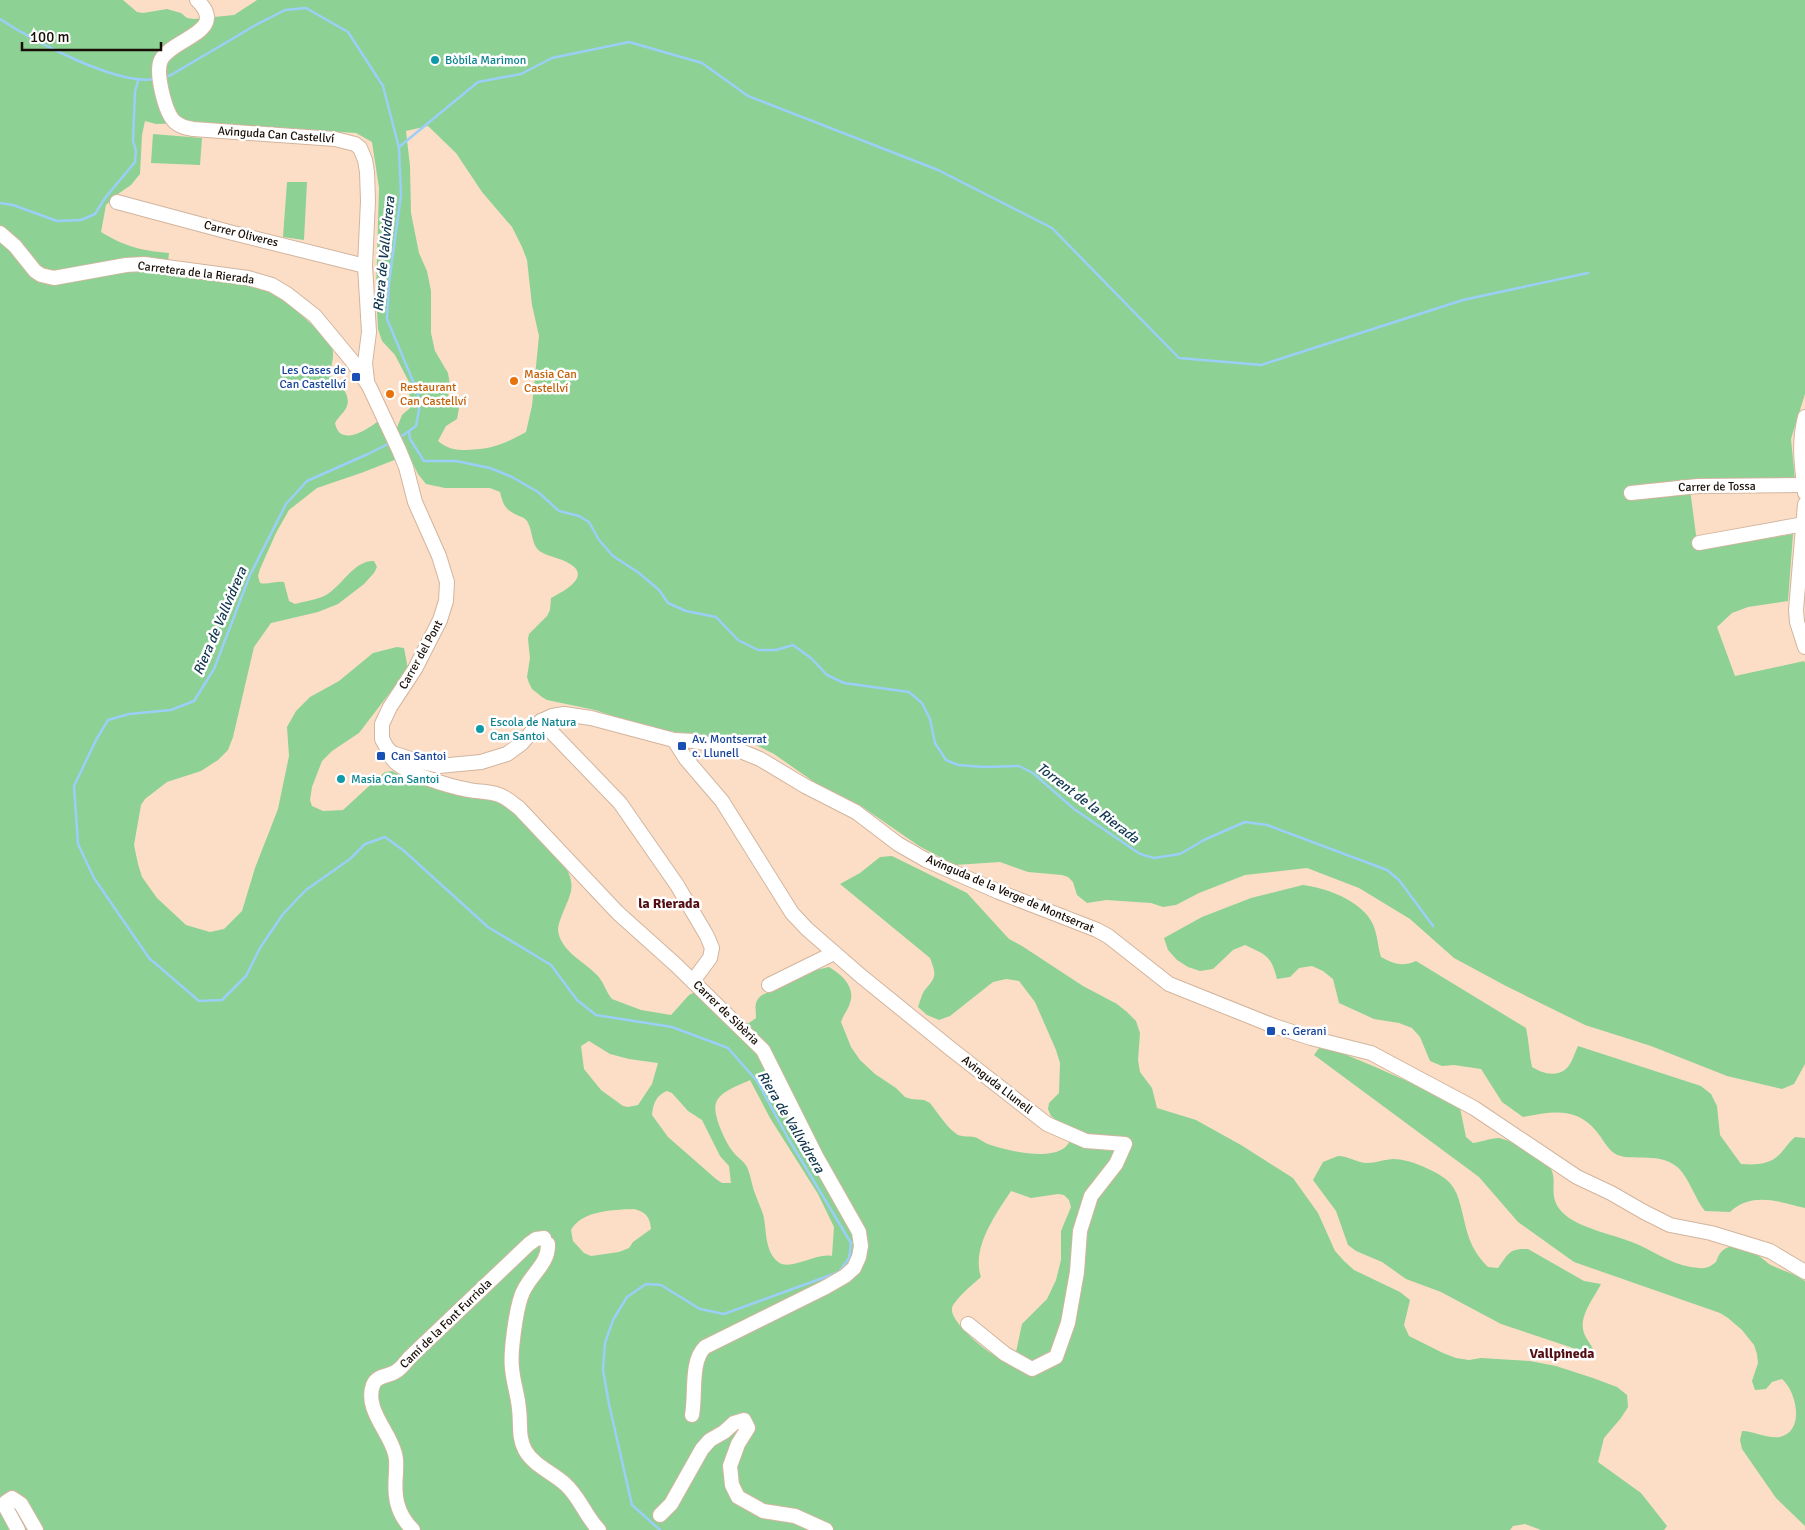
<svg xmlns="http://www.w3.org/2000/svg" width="1805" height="1530" viewBox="0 0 1805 1530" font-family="Signika,sans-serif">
<rect width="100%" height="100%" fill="#fcdec7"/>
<g fill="#8dd194" fill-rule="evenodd">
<path d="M0,0H123L137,12L143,13L167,9L181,13L187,18L194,19L234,15L257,0H1805V394L1791,439L1795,480L1689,482L1698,550L1793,534L1788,601L1748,607L1732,613L1717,627L1735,676L1804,661L1805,663V1064L1794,1084L1782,1089L1727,1076L1651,1046L1585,1025L1506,986L1454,958L1410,919L1359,888L1307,868L1245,875L1199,893L1176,905L1163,907L1151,903L1106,900L1087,903L1077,895L1073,882L1068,877L1062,875L1028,872L1000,862L955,865L919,846L861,806L827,791L774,754L756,745L722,738L652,729L595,710L547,700L542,697L532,689L529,683L527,677L530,658L528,639L529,634L547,616L550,610L551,598C562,592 592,577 570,564C561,558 550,557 541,552C531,546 533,530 527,521C524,517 521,517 517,515C505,510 503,504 500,492L490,488H445L426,484L418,474L396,430L402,415L410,408L409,382L395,355L382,341L378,329L376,293L379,188L372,142L356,133L190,123L156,124L145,121L142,135L140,174L131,185L115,196L106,205L101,232C124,246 142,251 169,253L167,272L257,285L281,297L328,339C338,355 330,360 331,376C339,383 351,394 347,406C345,412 338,417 335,423C340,449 370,428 382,418L397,459L361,473L317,488L289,510L276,533L260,569L258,576L260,583C268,585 276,581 284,582L289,601L295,604C305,601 317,600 326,595C342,586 354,560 374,561L377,567L374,573L364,584L338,604L318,612L271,623L254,647L233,737L228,750L218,760L201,771L167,782L145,799L141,805L134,845L138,864L142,877L157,898L186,925L210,932L224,929L242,911L255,868L278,809L289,756L287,727L296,711L310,697L339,681L373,653L397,647L404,648L408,669L359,733L332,751L322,761L312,787L310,800L312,806L323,811L343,810L380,776L385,772L392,771L417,784L502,800L564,864C577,887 571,892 562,915C560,920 558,925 558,930C560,951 585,962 598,976C604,983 606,992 612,999L641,1010L671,1015L689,995L695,992L739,1030L756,1018C756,1008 753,1002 762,995L816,970L829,967C841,974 856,987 850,1003C848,1010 843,1015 841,1022L851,1047L860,1060L875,1074L896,1088L905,1097L911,1099L924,1100L930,1103C938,1113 948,1129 958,1135C963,1137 969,1136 974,1137C979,1138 983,1142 988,1144C1007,1151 1067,1166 1071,1136L1062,1125L1051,1116L1048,1109L1049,1103L1059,1093L1060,1063L1056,1050L1035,1002L1019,981L1006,979L993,982L950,1016L939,1020L927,1015L918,1007C920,1002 921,996 924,991C936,977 937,976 930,958L840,884L860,873L880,857L892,856L967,893L1009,939L1022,946L1083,986L1117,1004L1127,1012L1136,1021L1140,1033L1138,1060L1140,1072L1152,1088L1157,1108L1196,1120L1241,1145L1293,1178L1318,1213L1335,1251L1344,1261L1354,1270L1400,1292L1410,1300L1404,1325L1409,1336L1443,1353L1456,1358L1469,1360L1481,1358L1530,1361L1556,1366L1593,1378L1617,1387L1627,1395L1628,1407L1621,1418L1604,1438L1598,1462L1641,1493L1667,1526L1664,1530H1541L1525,1524L1513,1526L1510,1530H0ZM428,126L456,153L482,192L512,227L522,247L527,260L532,305L539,336L532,406L526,432C504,444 493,449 467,450C454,450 448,449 438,441L446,426L457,419L459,408L448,397L450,385L448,373L435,351L431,333V291L427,271L419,253L411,213L410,166L406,131ZM589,1041L610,1054L629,1059L658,1063L652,1084L638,1105L628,1107L623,1106L601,1090L584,1069L581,1046ZM750,1080L770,1118L818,1194L834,1227L832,1256C815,1252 789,1273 777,1261C764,1249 767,1229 763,1214C761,1208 758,1202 756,1196C752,1187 751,1176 747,1167C744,1161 738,1158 734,1153C726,1144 712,1114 716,1103C720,1091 740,1085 750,1080ZM667,1091L672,1093L688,1111L702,1120L720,1156L729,1166L731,1183H722L716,1179L668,1137L652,1115C653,1104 656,1095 667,1091ZM1011,1191L1031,1198L1058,1194L1064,1195L1069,1200L1071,1207L1061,1231V1260L1056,1280L1047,1299L1022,1324L1016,1352L1009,1362C995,1360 949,1323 952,1308C954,1300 974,1283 981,1277C971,1248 996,1214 1011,1191ZM634,1209C646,1212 650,1217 651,1229L633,1242L629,1248L619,1252L591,1256L584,1253L573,1241L571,1230C582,1210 614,1210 634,1209Z"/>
<path d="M153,134L202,138L200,165L151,163Z"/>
<path d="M287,182H307L304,240L283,237Z"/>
<path d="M1303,885C1328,888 1368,903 1375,930C1378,939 1378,948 1381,957C1394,964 1402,967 1416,961L1526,1028C1529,1041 1529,1054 1532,1067C1542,1073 1556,1078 1567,1068C1572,1063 1575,1052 1578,1046L1701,1086L1711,1094L1717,1106L1720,1135L1741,1164C1754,1165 1769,1165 1779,1155C1785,1149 1788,1143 1795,1137L1805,1138V1208C1780,1202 1752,1191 1730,1212L1705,1211C1695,1199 1688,1175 1676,1166C1656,1151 1629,1163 1614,1153C1607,1148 1602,1138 1597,1132C1576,1106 1552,1112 1523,1117L1502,1102L1481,1069L1454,1065L1442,1066L1430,1061L1420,1037L1412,1028L1399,1023L1374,1019L1339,1003L1333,979L1323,971L1312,966L1299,968L1290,977L1277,979C1271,955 1266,955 1245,945L1233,950L1213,969L1200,971L1188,967L1177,960L1168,950L1164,938L1202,917L1251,898Z"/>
<path d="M1319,1048L1337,1051L1373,1066L1407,1081L1460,1108L1466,1137L1473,1143C1481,1142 1491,1138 1499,1138C1509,1139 1547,1160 1551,1169C1558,1183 1547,1196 1562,1212C1578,1229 1618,1235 1639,1245C1658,1254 1677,1267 1699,1268C1706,1269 1711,1266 1716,1262C1722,1242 1738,1244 1754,1253C1761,1256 1766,1263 1773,1266C1784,1271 1795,1274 1805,1281V1526L1776,1498L1742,1449L1740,1440L1742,1431C1754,1431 1767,1439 1780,1437C1805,1431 1797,1392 1782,1379L1772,1382L1766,1389L1755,1390L1752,1381L1758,1363L1757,1354L1754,1345L1742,1330L1728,1318L1720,1313L1574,1262L1518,1222L1479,1177L1314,1055Z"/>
<path d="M1338,1156C1348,1156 1358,1163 1367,1163C1376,1163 1385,1159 1394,1159C1409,1159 1437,1171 1448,1181C1452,1185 1456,1191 1458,1197C1467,1225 1465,1244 1488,1267L1498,1268C1508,1254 1509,1248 1528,1249L1584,1281L1601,1284C1594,1298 1578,1317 1584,1333C1586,1339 1591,1344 1594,1351L1585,1352L1501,1324L1441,1292L1406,1279L1382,1262L1356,1251L1348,1245L1336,1211L1313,1180L1323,1162Z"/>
</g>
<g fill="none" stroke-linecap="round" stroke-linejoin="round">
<g stroke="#9ccff7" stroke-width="2.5">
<path d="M0,19C32,40 117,86 155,79"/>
<path d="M165,77L171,75L254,26L285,10L306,8L348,32L383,86L399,148L401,195L389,283L387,319L418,393L419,410L416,426L399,438"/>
<path d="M399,147L478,82L521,74L552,58L629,42L702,63L748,96L938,170L1052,228L1179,358L1261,365L1463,300L1588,273"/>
<path d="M0,203L13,205L57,221L81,220L95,214L105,198L135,162L136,151L133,141L135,92L138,81"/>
<path d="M409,432L410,439L424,461H456L490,468L512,477L538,492L559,511L579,516L589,522L599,540L613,556L639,573L659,590L668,603L686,611L716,617L738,640L758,650H776L793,645L811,658L827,675L844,683L909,692L922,703L930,719L935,743L946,760L958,765L984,767L1019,766L1033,773L1074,809L1140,854L1154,858L1180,854L1204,840L1245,822L1267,825L1387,870L1399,880L1433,926"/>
<path d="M390,443L368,454L307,481L286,504L250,575L214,669L194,701L171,710L129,714L108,720L96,740L74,786L78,844L94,878L149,958L199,1001L222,1000L246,976L260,948L283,914L306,890L350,859L365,844L385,837L403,850L488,927L551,965L577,1000L596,1015L672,1027L728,1048L757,1081L788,1138L851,1243L849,1258L839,1272L724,1314L700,1309L661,1285L646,1284L627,1297L613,1320L605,1343L603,1370L609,1404L632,1505L660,1530"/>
</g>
<g stroke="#d2b59e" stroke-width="16">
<g id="minor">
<path d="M197,0C230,32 172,38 161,60C155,72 165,113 175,122C181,127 186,128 193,129L335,139L355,144L360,148L365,160L367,172L368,201L365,266L369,332L365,363L367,380"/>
<path d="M117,202L229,232L365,266"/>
<path d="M0,233L15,246L35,271L41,275L54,278L126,265L144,264L248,278L272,285L287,294L315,316L353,362L369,386L399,450L406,467L415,502L439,556L447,582L446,601L440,620L415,669L390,707L382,724V739L387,748L392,753L414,760L439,766L481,762L507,754L522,743L541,721L552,716L564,714L591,718L674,740L694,741L738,750L760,759L805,786L856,812L898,844L926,860L999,892L1097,930L1108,936L1169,984L1274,1026L1311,1038L1371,1053L1474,1108L1577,1177L1611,1193L1644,1212L1670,1225L1711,1233L1770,1251L1805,1272"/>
<path d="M1631,493L1698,486L1804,485"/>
<path d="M1805,493C1802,466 1798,445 1805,417"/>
<path d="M1805,504L1796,610L1797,622L1805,647"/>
<path d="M1699,543L1804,524"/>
<path d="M541,721L620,803L677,885L707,936L712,948L710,958L693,981"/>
<path d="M674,740L686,759L722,801L792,913L807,929L861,976L951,1049L1047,1124L1086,1141L1125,1144L1116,1164L1091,1196L1080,1231L1077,1272L1068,1323L1056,1357L1032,1369L1005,1354L968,1324"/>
<path d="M392,753V758C399,772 452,787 469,790C478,792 487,791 496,794C505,796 512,803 519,808L618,913L676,965L763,1050L816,1156L859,1232L861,1246L859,1257L854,1268L845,1276L826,1287L705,1347C690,1361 696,1395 692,1415"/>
<path d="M769,985L834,953"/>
<path d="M548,1244C549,1266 527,1276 521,1297C516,1311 510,1353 512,1368C513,1382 518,1395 519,1409C521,1424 518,1437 525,1450C533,1465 553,1473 565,1484C580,1497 585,1516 599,1530"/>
<path d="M660,1515L671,1504L702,1449L710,1440L724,1432L734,1423L744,1420L748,1428L738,1444L730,1466L732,1485L738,1497L763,1511L795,1516L826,1530"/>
<path d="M18,1530L5,1506L6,1502L12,1498L21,1504L36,1530"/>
<path d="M413,1530C396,1513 394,1496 396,1473C396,1466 397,1460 395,1454C390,1432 364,1409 373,1385C377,1375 387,1377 395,1372C401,1369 405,1363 409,1358L529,1244L536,1239L544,1238"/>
</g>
</g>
<use href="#minor" stroke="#fff" stroke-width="14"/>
</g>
<g fill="#0f9aa8" stroke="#fff" stroke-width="2">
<circle cx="435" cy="60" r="5"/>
<circle cx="480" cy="729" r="5"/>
<circle cx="341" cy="779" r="5"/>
</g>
<g fill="#1a4fb4" stroke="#fff" stroke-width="2">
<rect x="351" y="372" width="10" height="10" rx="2.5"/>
<rect x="677" y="741" width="10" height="10" rx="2.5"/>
<rect x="376" y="751" width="10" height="10" rx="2.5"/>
<rect x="1266" y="1026" width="10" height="10" rx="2.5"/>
</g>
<g fill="#e8710a" stroke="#fff" stroke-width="2">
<circle cx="514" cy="381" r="5"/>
<circle cx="390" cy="394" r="5"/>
</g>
<g text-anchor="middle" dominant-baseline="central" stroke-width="5" stroke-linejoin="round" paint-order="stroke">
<g font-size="12" fill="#0d838f" stroke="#fff" text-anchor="start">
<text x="445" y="60">Bòbila Marimon</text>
<text x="490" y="722">Escola de Natura<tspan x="490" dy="14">Can Santoi</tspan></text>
<text x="351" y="779">Masia Can Santoi</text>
</g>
<g font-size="12" fill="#190f07" stroke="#fff">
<text transform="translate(276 135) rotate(4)">Avinguda Can Castellví</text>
<text transform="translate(241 234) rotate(14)">Carrer Oliveres</text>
<text transform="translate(196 273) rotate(7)">Carretera de la Rierada</text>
<text transform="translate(1717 487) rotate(-1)">Carrer de Tossa</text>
<text transform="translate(421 655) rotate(-61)">Carrer del Pont</text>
<text transform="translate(1010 894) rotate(23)">Avinguda de la Verge de Montserrat</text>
<text transform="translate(726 1013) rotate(44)">Carrer de Sibèria</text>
<text transform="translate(997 1085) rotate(38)">Avinguda Llunell</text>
<text transform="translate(446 1324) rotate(-44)">Camí de la Font Furriola</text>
</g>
<g font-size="12" fill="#164399" stroke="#fff" text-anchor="start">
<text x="346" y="370" text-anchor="end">Les Cases de<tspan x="346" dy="14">Can Castellví</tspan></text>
<text x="692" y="739">Av. Montserrat<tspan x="692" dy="14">c. Llunell</tspan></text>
<text x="391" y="756">Can Santoi</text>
<text x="1281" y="1031">c. Gerani</text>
</g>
<g font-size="12" fill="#c56008" stroke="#fff" text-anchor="start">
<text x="524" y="374">Masia Can<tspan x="524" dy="14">Castellví</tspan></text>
<text x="400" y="387">Restaurant<tspan x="400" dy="14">Can Castellví</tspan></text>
</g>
<g font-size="14" font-style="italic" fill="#103650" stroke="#fff">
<text transform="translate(384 254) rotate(-84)">Riera de Vallvidrera</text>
<text transform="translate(220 621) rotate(-67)">Riera de Vallvidrera</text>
<text transform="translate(1088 803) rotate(37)">Torrent de la Rierada</text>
<text transform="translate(791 1122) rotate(59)">Riera de Vallvidrera</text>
</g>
<g font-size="14" font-weight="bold" fill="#520c12" stroke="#fff">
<text x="669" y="903">la Rierada</text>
<text x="1562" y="1353">Vallpineda</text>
</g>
</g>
<path d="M22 42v8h139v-8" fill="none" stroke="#190f07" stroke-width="2.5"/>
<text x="30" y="42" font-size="15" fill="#190f07" stroke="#ffffff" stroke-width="4" paint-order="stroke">100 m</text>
</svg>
